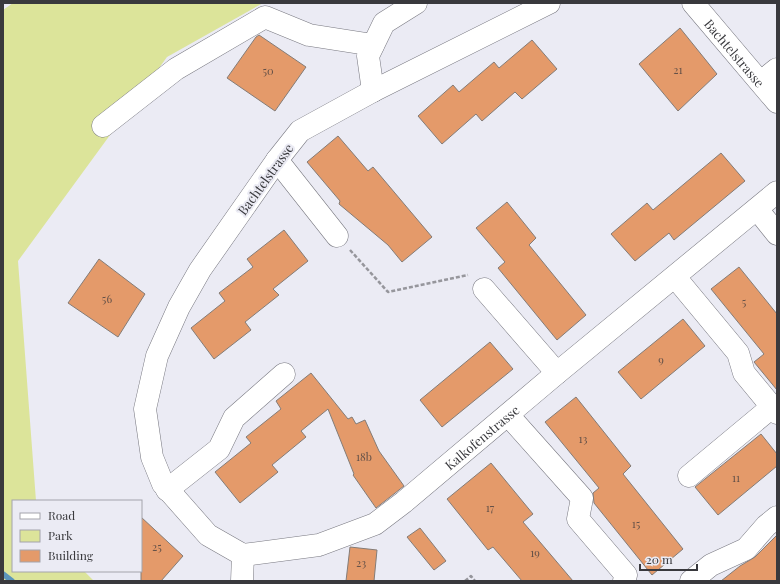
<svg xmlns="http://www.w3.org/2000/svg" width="780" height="584" viewBox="0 0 780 584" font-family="'Playfair Display',serif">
<rect width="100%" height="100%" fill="#ebebf4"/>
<path fill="#dce49a" d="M13,3H263L167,57L18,261L36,501H13V571H84L94,581H3V10Z"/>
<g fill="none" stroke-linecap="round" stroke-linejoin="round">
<path stroke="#5b95ba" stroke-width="5.5" d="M3,574L12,581"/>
</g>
<g fill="#e49a6a" stroke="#847c77">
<path d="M680,28L717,74L678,111L639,64Z"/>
<path d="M259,35L306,67L275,111L227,78L256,37Z"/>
<path d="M532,40L557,69L522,99L515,92L482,121L476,114L442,144L418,116L453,85L459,92L494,62L499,68Z"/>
<path d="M338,136L368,171L373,167L432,237L402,262L388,245L339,204L340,201L307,162Z"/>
<path d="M721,153L745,181L674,240L669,233L635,261L611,234L647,203L653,210Z"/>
<path d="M507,202L536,238L529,245L586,315L557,340L498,268L505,262L476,228Z"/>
<path d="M284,230L308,261L273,289L279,295L245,322L251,330L214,359L191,328L225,301L219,293L253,267L247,259Z"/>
<path d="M99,259L145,294L118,337L68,303Z"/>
<path d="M739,267L777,314V390L754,362L764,354L711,289Z"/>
<path d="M683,319L705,346L641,399L618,372Z"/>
<path d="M490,342L513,369L442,427L420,400Z"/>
<path d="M311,373L348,419L352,417L356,424L365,420L379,451L404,486L376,508L353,475L354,474L328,409L301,431L306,437L272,465L278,472L240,503L215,472L251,443L246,437L281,409L276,401Z"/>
<path d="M576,397L631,466L623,474L683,549L652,575L594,503L593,493L599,488L545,422Z"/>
<path d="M761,434L777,454V466L718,515L695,487Z"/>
<path d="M491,463L533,514L523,522L573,581H522L493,547L488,550L447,499Z"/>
<path d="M141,517L183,556L161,581H141Z"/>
<path d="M420,528L446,561L434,570L407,537Z"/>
<path d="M777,535V581H721L740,566L755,557Z"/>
<path d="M350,547L377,550L374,581H346Z"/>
</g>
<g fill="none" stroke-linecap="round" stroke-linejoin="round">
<g stroke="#787880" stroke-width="23">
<g id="minor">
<path id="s1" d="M549,3L373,91L300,131L277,160L200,270L179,307L157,356L145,409L152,457L163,484L208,535L243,555L319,545L375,524L404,502L557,373L777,192"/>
<path id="s2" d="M693,3L777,102"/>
<path d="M761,82L777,69"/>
<path d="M373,91L368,56L384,23L416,3"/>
<path d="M103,126L176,69L265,17L309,35L373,45"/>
<path d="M277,160L337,236"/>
<path d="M757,209L777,234"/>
<path d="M675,277L738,353L744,373L777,413"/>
<path d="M484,289L557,373"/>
<path d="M508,415L582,498L578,519L626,575L624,581"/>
<path d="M689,476L772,407"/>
<path d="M167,490L219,449L234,418L284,374"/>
<path d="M242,581L243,555"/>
<path d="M691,581L711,565L746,549L766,526L777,517"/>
</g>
</g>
<g stroke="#96969c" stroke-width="2.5" stroke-dasharray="4 2" stroke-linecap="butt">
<path d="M350,250L388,292L468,275"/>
<path d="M465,581L471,576L475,581"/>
</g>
<use href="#minor" stroke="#fff" stroke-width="22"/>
</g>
<g text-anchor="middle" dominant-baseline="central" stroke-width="4" stroke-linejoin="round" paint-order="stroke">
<g font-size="11" fill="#645148">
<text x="678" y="69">21</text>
<text x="268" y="70">50</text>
<text x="107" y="298">56</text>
<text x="744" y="301">5</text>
<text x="661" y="359">9</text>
<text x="583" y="438">13</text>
<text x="364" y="456">18b</text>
<text x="736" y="477">11</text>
<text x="490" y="507">17</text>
<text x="636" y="523">15</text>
<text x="157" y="546">25</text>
<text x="535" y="552">19</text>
<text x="361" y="562">23</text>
</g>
<g font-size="13" fill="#39393d" stroke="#ebebf4">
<text stroke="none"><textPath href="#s2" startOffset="65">Bachtelstrasse</textPath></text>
<text transform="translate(265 179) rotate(-54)">Bachtelstrasse</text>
<text stroke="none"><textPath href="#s1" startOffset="1062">Kalkofenstrasse</textPath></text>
</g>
</g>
<rect width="780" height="584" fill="none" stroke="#39393d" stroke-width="8"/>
<rect x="12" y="500" width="130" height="72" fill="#ebebf4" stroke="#a4a4ab"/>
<rect x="20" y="513" width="20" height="6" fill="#ffffff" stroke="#a4a4ab"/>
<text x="48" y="520" font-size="12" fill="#39393d">Road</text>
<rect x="20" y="530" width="20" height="12" fill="#dce49a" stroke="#a4a4ab"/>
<text x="48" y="540" font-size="12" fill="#39393d">Park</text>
<rect x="20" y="550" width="20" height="12" fill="#e49a6a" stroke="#a4a4ab"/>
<text x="48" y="560" font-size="12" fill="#39393d">Building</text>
<path d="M640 564v6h57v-6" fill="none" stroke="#39393d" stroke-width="2"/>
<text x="646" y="564" font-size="12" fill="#39393d" stroke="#ebebf4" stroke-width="3" paint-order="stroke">20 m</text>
</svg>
